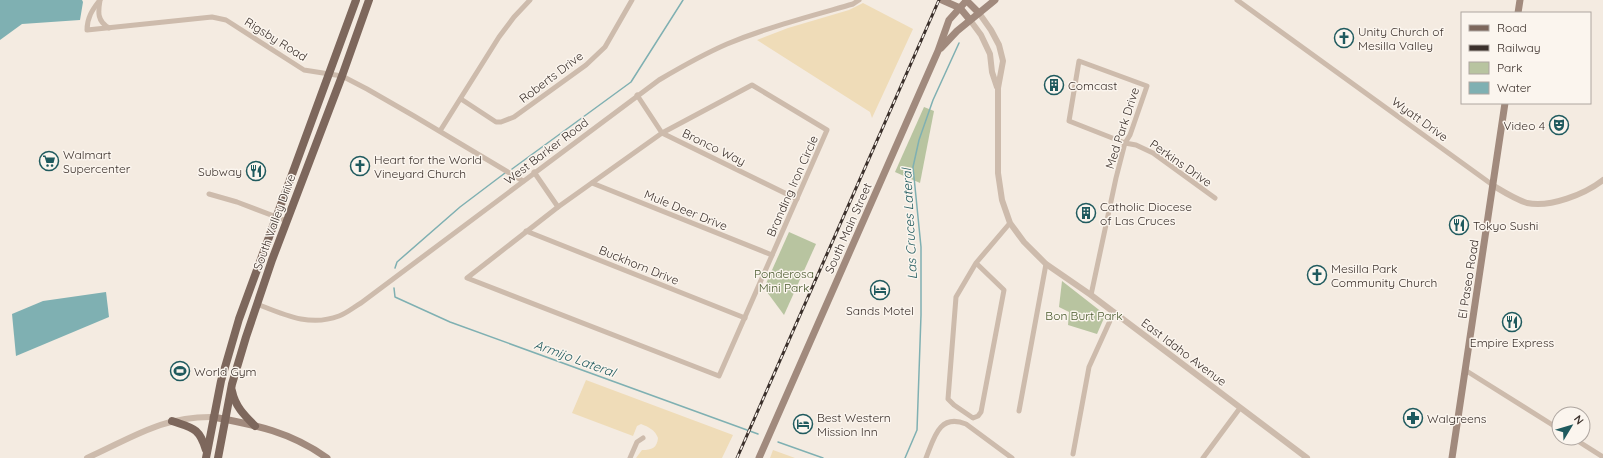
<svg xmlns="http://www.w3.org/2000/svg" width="1603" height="458" viewBox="0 0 1603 458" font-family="Quicksand,sans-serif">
<rect width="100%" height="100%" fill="#f4ebe1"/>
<g fill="#b8c4a0">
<path d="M924,107L934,111L920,183L895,172Z"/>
<path d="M789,232L816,244L784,315L764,288Z"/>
<path d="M1062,281L1103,313L1104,318L1097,334L1068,325L1069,312L1059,307Z"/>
</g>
<g fill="#efdcb8">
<path d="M863,3L913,29L872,118L870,112L757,40L788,28L849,10Z"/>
<path d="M586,380L733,435L722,458H636L642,450C652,450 657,448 658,438C655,430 649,427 641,424L637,426L633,436L572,413Z"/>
<path d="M773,450L795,458H770Z"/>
</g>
<g fill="#7fb0b2">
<path d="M0,0H82L83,2L80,20L22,24L0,40Z"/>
<path d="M106,292L109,317L16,356L12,314L43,301Z"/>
</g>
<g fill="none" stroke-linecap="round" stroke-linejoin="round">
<g stroke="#7fb0b2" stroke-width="1.5">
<path d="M512,169L631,82L683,0"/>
<path d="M395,268L397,262L460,207L505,173"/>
<path d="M394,288L395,297L450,322L758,434"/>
<path d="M778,442L823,458"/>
<path d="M905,458L917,430L921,315V247L913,167L919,140L933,100L959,43"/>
</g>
<g stroke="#cdbbac" stroke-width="5">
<path d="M100,0C92,10 87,18 87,30L212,17L226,20L304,70L342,76L367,89L414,116L523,181"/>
<path d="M100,0C98,12 97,21 109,28"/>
<path d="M1237,0L1494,186"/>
<path d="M752,85L827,130L719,376L467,278L558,207L662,133Z"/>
<path d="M637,95L662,133L797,199"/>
<path d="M461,99L496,122H501L514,117L586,65L605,47L632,0"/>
<path d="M440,131L499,37L514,17L530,0"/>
<path d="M534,172L558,207"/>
<path d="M592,183L772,255"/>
<path d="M209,194L237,202L287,221"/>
<path d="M526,231L745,318"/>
<path d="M976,263L1004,290L981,412L978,416L973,418L954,405L948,399L956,297L976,263L1010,223"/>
<path d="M1091,295L1116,178L1125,143L1130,135L1147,86L1079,61L1069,121L1125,143L1136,145L1153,153L1215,198"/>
<path d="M257,304C285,315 310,327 339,316C347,313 354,307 361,303L659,80C681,67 704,54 727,44C768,27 811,16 853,4L859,0"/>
<path d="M1465,370L1559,429"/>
<path d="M1019,411L1046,264"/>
<path d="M1573,438L1603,457"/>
<path d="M1073,454L1089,367L1114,312"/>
<path d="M630,458L637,442L643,438"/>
<path d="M926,458C934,438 939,413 966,424L1012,458"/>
<path d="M1203,458L1240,408"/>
</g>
<g stroke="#cdbbac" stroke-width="6">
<path d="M979,13L991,30L999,45L1003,61L998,88V173L1002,200L1010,223L1024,242L1046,264L1091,295L1307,458"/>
<path d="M970,20L981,35L990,54L992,72L997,87"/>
<path d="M1494,186C1504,192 1515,199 1527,203C1550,208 1585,194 1603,180"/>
<path d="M87,458C132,438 162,416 213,417"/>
</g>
<g stroke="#a18a7d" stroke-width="7">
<path d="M942,0L960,8L970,20"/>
<path d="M966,0L979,13"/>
<path d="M1518,13L1520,0"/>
<path d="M941,48L957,31L995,0"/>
<path d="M213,417C256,425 291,432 327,458"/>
<path d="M759,458L938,51L949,20L967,0"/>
<path d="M1452,458L1505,103"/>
</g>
<g stroke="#7d675c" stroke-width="8">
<path d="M232,391C235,406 244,415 255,426"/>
<path d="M172,421C192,428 199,427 206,450"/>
<path d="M206,458L221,381L239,319L356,0"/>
<path d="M218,458L232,384L246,337L272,260L342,76L369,0"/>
</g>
<g stroke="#3b302b" stroke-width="3">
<path id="rail" d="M737,458L939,0"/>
</g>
<use href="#rail" stroke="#fbf5ee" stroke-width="1.5" stroke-dasharray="4.5" stroke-linecap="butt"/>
</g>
<defs>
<g id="church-ring" transform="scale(1)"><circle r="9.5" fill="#fbf5ee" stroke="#1f5a5e" stroke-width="1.5"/><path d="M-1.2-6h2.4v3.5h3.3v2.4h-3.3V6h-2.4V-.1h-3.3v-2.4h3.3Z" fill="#1f5a5e"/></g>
<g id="building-ring" transform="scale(1)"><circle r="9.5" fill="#fbf5ee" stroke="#1f5a5e" stroke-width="1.5"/><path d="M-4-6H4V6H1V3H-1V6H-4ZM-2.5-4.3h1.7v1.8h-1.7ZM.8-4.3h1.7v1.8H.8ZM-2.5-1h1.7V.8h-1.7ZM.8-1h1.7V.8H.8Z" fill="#1f5a5e"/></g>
<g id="theatre-ring" transform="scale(1)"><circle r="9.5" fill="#fbf5ee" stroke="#1f5a5e" stroke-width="1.5"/><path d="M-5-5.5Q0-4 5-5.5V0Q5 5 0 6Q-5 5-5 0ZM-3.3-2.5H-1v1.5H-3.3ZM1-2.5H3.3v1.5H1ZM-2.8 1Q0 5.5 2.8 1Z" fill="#1f5a5e"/></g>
<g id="supermarket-ring" transform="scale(1)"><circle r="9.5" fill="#fbf5ee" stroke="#1f5a5e" stroke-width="1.5"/><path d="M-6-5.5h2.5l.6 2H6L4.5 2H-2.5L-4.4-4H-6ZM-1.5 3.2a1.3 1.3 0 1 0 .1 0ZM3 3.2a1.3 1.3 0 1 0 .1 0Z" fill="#1f5a5e"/></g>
<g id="restaurant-ring" transform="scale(1)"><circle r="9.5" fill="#fbf5ee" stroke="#1f5a5e" stroke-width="1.5"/><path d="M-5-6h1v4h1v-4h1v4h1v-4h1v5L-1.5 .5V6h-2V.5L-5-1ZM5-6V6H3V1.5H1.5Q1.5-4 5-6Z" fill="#1f5a5e"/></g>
<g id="hotel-ring" transform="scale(1)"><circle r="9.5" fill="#fbf5ee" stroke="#1f5a5e" stroke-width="1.5"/><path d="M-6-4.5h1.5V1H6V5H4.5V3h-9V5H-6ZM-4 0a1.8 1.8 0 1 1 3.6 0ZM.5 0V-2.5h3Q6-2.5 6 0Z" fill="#1f5a5e"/></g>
<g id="stadium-ring" transform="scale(1)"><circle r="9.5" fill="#fbf5ee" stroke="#1f5a5e" stroke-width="1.5"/><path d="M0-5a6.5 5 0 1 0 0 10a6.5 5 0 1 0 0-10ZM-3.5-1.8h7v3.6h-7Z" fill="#1f5a5e"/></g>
<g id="pharmacy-ring" transform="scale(1)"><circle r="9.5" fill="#fbf5ee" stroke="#1f5a5e" stroke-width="1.5"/><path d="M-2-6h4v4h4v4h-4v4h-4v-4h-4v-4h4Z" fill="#1f5a5e"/></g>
</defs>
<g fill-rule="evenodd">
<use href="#church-ring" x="1344" y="38"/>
<use href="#building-ring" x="1054" y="85"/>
<use href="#theatre-ring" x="1559" y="125"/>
<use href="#supermarket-ring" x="49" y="161"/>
<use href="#church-ring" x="360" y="166"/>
<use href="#restaurant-ring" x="256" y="171"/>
<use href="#building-ring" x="1086" y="213"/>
<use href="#restaurant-ring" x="1459" y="225"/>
<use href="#church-ring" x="1317" y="275"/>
<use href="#hotel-ring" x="880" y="290"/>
<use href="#restaurant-ring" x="1512" y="322"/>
<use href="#stadium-ring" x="180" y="371"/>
<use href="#pharmacy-ring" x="1413" y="418"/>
<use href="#hotel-ring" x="803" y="424"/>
</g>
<g text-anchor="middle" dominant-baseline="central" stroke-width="3" stroke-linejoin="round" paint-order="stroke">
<g font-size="12" fill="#3b302b" stroke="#fbf5ee" text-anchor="start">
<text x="1358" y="31">Unity Church of<tspan x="1358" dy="14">Mesilla Valley</tspan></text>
<text x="1068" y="85">Comcast</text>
<text x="1545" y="125" text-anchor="end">Video 4</text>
<text x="63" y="154">Walmart<tspan x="63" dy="14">Supercenter</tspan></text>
<text x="374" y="159">Heart for the World<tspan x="374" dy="14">Vineyard Church</tspan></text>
<text x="242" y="171" text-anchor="end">Subway</text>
<text x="1100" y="206">Catholic Diocese<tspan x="1100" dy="14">of Las Cruces</tspan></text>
<text x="1473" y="225">Tokyo Sushi</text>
<text x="1331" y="268">Mesilla Park<tspan x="1331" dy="14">Community Church</tspan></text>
<text x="880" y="310" text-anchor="middle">Sands Motel</text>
<text x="1512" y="342" text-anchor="middle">Empire Express</text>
<text x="194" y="371">World Gym</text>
<text x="817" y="417">Best Western<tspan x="817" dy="14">Mission Inn</tspan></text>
<text x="1427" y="418">Walgreens</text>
</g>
<g font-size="12" fill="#3b302b" stroke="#fbf5ee">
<text transform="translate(276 39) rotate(32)">Rigsby Road</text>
<text transform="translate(551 77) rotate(-37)">Roberts Drive</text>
<text transform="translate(1420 119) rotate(36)">Wyatt Drive</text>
<text transform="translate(1122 128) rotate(-72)">Med Park Drive</text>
<text transform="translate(714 147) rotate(26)">Bronco Way</text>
<text transform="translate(546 151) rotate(-37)">West Barker Road</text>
<text transform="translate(1181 163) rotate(35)">Perkins Drive</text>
<text transform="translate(792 186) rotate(-66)">Branding Iron Circle</text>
<text transform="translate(686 210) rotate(22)">Mule Deer Drive</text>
<text transform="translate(274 222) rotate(-70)">South Valley Drive</text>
<text transform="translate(848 228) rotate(-66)">South Main Street</text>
<text transform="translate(639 265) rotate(22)">Buckhorn Drive</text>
<text transform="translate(1468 279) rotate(-81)">El Paseo Road</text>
<text transform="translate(1184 352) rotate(37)">East Idaho Avenue</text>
</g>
<g font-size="12" fill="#4a5a2e" stroke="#fbf5ee">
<text x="784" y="273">Ponderosa<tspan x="784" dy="14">Mini Park</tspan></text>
<text x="1084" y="315">Bon Burt Park</text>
</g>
<g font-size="13" font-style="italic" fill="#1f5a5e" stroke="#fbf5ee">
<text transform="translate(909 224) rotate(-93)">Las Cruces Lateral</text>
<text transform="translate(575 358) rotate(20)">Armijo Lateral</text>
</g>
</g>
<rect x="1461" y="12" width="130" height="92" fill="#fbf5ee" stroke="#aea6a0"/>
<rect x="1469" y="25" width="20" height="6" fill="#7d675c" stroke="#aea6a0"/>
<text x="1497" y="32" font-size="12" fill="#3b302b">Road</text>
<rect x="1469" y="45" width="20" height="6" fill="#3b302b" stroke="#aea6a0"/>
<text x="1497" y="52" font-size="12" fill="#3b302b">Railway</text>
<rect x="1469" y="62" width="20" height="12" fill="#b8c4a0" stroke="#aea6a0"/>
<text x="1497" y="72" font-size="12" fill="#3b302b">Park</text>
<rect x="1469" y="82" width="20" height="12" fill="#7fb0b2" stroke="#aea6a0"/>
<text x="1497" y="92" font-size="12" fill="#3b302b">Water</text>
<g transform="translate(1571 426) rotate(52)"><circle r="19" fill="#fbf5ee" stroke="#aea6a0"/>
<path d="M0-3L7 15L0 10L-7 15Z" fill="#1f5a5e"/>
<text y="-6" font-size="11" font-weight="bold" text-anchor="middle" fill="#3b302b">N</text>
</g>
</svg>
